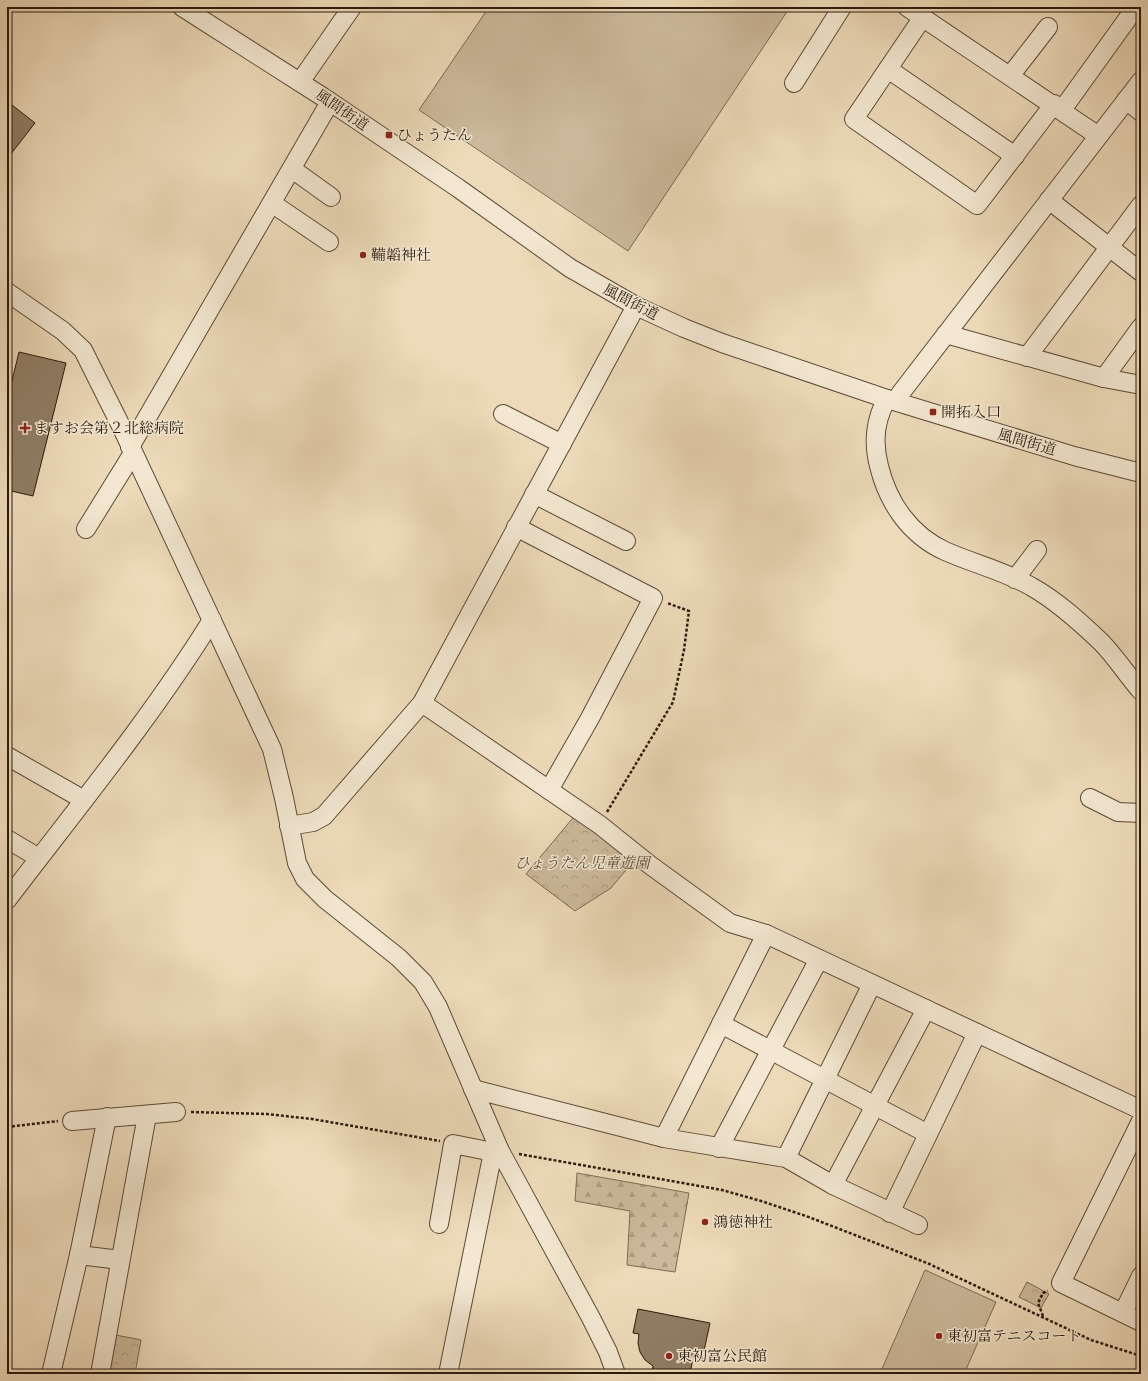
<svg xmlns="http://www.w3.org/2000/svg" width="1148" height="1381" viewBox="0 0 1148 1381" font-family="Alegreya,'Noto Serif JP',serif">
<defs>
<pattern id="forest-firs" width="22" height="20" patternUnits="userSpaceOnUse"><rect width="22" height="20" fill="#ccb99b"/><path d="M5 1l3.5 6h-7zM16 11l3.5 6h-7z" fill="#af9e84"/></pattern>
<pattern id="park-crowns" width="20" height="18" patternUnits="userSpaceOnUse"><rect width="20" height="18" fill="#ccb99b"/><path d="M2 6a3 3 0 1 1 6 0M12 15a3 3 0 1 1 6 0" fill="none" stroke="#af9e84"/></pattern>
</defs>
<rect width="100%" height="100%" fill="#eddab8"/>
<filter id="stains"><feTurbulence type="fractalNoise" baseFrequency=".005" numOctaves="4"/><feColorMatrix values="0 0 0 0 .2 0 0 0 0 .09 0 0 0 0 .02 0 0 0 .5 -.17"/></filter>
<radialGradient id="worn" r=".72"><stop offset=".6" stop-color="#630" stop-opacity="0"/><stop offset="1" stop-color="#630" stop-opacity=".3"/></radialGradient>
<g fill="#ccb99b" stroke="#7c6a54">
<path d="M489,7H790L628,251L419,110Z"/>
<path d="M925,1270L996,1302L964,1374H888L881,1371Z"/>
</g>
<path fill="url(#forest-firs)" stroke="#7c6a54" d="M577,1173L689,1193L675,1272L627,1265L630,1211L575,1201Z"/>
<g fill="url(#park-crowns)" stroke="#7c6a54">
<path d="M577,813L636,858L611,888L575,911L526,874Z"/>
<path d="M1027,1282L1049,1294L1041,1308L1019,1297Z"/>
<path d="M111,1334L141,1340L135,1374H104Z"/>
</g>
<g fill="#907e66" stroke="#2b1a0d">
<path d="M12,105L35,123L7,159V112Z"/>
<path d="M19,352L66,363L33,496L7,490V401Z"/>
<path d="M638,1309L710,1323L702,1360L693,1358L690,1374H652L653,1366L645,1360L640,1352L638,1343L639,1334L633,1333Z"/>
</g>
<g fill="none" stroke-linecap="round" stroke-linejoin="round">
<g stroke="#5c4a38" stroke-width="20">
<g id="minor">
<path d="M182,7L323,97L458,188L570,268L636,306L684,328L722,343L887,399L1074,456L1141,473"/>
<path d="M907,7L1097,135"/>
<path d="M923,17L854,119L977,205L1054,104"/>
<path d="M888,69L1015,156"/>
<path d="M1010,76L1048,27"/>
<path d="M300,82L352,7"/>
<path d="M794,83L842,7"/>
<path d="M1126,100L1141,112"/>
<path d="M1062,110L1136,7"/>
<path d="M292,169L331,197"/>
<path d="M1049,200L1141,272"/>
<path d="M273,204L329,242"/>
<path d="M7,292L63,331L83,350L122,428L272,749L284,798L297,863L305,879L325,899L399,958L423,982L438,1007L500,1151L591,1318L608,1352L616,1374"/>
<path d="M946,334L1104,378L1141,385"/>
<path d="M1027,357L1141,205"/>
<path d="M1104,378L1141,327"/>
<path d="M887,399C875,419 873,443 879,466C888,503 910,535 945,551C974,564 1005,571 1032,587C1057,601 1080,622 1101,642C1115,656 1127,675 1141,691"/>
<path d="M898,402L900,394L1141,81"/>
<path d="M503,414L562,444"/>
<path d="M130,447L330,102"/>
<path d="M534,494L626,541"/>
<path d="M516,527L653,598L590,718L549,790"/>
<path d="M86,529L133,453"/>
<path d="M1015,579L1037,550"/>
<path d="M422,703L600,825L650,865L730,923L766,934L1141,1110"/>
<path d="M7,756L84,800"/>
<path d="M1090,798L1118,812L1141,813"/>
<path d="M289,826L313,822L324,816L422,703L636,306"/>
<path d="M7,839L39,858"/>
<path d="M7,900C77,808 151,718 212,620"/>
<path d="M721,1024L928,1134"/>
<path d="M473,1089L664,1138L786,1158L833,1185L918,1225"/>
<path d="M72,1121L176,1112"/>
<path d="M1141,1121L1061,1283L1141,1322"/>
<path d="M664,1138L766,934"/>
<path d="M719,1148L819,959"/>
<path d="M786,1158L872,984"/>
<path d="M833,1185L926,1009"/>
<path d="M890,1213L977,1033"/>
<path d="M439,1224L453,1144L493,1152L500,1151"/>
<path d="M79,1255L120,1260"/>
<path d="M1123,1313L1141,1276"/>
<path d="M51,1374L79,1255L107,1117"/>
<path d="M100,1374L147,1115"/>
<path d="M448,1374L493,1152"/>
</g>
</g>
<g stroke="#2b1a0d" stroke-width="2.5" stroke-dasharray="3 2" stroke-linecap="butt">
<path d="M607,812L673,702L684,650L689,611L667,603"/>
<path d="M191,1112L267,1114L312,1119L440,1141"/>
<path d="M7,1127L58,1121"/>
<path d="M519,1154L722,1190L761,1201L806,1216L927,1263L1091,1340L1141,1356"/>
<path d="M1043,1316L1038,1303L1043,1293L1048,1291"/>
</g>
<use href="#minor" stroke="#f3e7d1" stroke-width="18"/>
</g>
<g fill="#8f2418" stroke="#f3e7d1" stroke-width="1.5">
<rect x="385" y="131" width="8" height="8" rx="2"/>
<circle cx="363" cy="255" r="4"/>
<rect x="929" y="408" width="8" height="8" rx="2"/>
<path d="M23 422h4v4h4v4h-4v4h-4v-4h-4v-4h4z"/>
<circle cx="705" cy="1222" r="4"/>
<circle cx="939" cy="1336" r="4"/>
<circle cx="669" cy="1356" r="4"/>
</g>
<g text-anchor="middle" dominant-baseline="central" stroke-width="3" stroke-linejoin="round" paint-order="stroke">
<g font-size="15" fill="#2b1a0d" stroke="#f3e7d1">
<text transform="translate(342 110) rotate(34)">風間街道</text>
<text transform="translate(631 302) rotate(27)">風間街道</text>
<text transform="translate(1027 442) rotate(16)">風間街道</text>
</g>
<g font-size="15" fill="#2b1a0d" stroke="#f3e7d1" text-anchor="start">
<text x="397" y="135">ひょうたん</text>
<text x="371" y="255">鞴韜神社</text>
<text x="941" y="412">開拓入口</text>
<text x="34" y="428">ますお会第２北総病院</text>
<text x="713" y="1222">鴻徳神社</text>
<text x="947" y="1336">東初富テニスコート</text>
<text x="677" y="1356">東初富公民館</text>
</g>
<g font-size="15" font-style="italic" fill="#5b4a38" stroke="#f3e7d1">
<text x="582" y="863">ひょうたん児童遊園</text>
</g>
</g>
<rect width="1148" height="1381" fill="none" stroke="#eddab8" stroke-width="24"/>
<rect x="8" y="8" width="1132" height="1365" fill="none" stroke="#2b1a0d" stroke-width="2"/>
<rect x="12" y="12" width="1124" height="1357" fill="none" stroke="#2b1a0d"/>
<rect width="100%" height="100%" filter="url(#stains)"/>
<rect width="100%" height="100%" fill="url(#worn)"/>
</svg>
